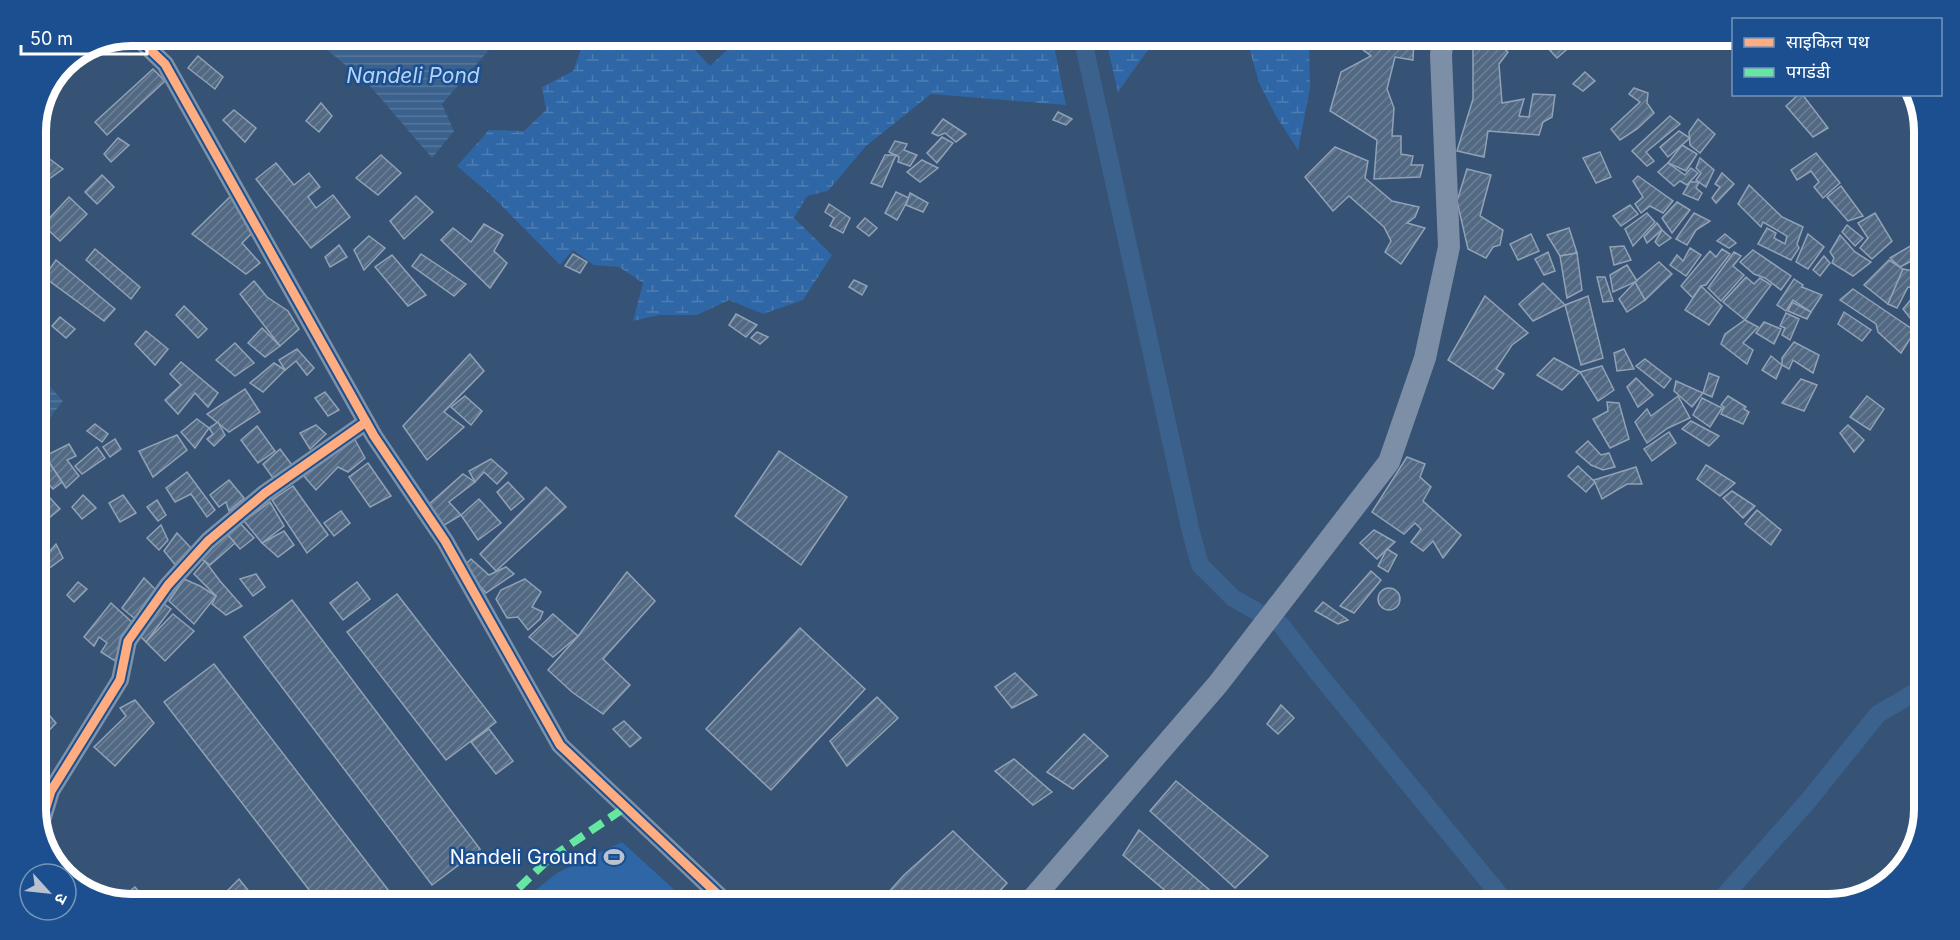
<svg xmlns="http://www.w3.org/2000/svg" width="1960" height="940" viewBox="0 0 1960 940" font-family="Inter,'Noto Sans Devanagari',sans-serif">
<defs>
<pattern id="wetland-marsh" width="20" height="14" patternUnits="userSpaceOnUse" patternTransform="scale(1.5)"><rect width="20" height="14" fill="#2f66a5"/><path d="M1 5h8M5 5V1M11 12h8M15 12V8" fill="none" stroke="#4e7db2"/></pattern>
<pattern id="water-rules" width="6" height="5" patternUnits="userSpaceOnUse" patternTransform="scale(1.5)"><rect width="6" height="5" fill="#3b618d"/><path d="M0 2.5h6" fill="none" stroke="#58799e"/></pattern>
<pattern id="building-hatch" width="6" height="6" patternUnits="userSpaceOnUse" patternTransform="scale(1.5)"><rect width="6" height="6" fill="#526984"/><path d="M-1 1l2-2M0 6l6-6M5 7l2-2" fill="none" stroke="#6c8096"/></pattern>
</defs>
<rect width="100%" height="100%" fill="#365274"/>
<g fill="url(#wetland-marsh)">
<path d="M586,36H682L710,66L742,36H1052L1066,105L931,94L866,146L828,191L807,196L794,218L832,255L803,300L763,314L729,300L697,315H659L633,321L643,283L619,267L594,265L573,250L560,265L492,196L457,166L489,130L524,131L546,110L542,87L573,71Z"/>
<path d="M1105,36H1158L1118,92Z"/>
<path d="M1246,36H1309L1310,89L1298,150L1276,116L1259,83Z"/>
</g>
<path fill="#2f66a5" d="M622,842L690,904H518L557,873Z"/>
<g fill="url(#water-rules)">
<path d="M311,36H501L442,104L454,131L432,158L370,86Z"/>
<path d="M36,371L63,401L36,435Z"/>
</g>
<g fill="none" stroke-linecap="round" stroke-linejoin="round">
<g stroke="#3b618d" stroke-width="18">
<path d="M1082,36L1191,532L1200,565L1233,598L1256,611"/>
<path d="M1281,625L1318,673L1507,904"/>
<path d="M1717,904L1808,801L1878,714L1924,687"/>
</g>
</g>
<g fill="url(#building-hatch)" stroke="#92a2b6" stroke-width="1.5">
<path d="M1350,36H1414L1413,60L1395,57L1387,89L1394,108L1392,136H1401V154L1413,156L1411,165H1423L1420,177L1374,179L1377,140L1330,111L1341,72L1371,56L1350,40Z"/>
<path d="M1473,36H1492L1508,52L1499,64L1502,103L1524,99L1519,116L1529,117L1533,94L1555,95L1552,117L1543,122L1539,135L1488,131L1484,157L1457,151L1473,99Z"/>
<path d="M1538,36H1552L1544,44Z"/>
<path d="M1552,36H1582L1557,58L1544,44Z"/>
<path d="M198,56L223,77L215,89L188,68Z"/>
<path d="M153,69L165,81L107,135L95,122Z"/>
<path d="M1585,72L1595,81L1583,91L1573,84Z"/>
<path d="M1634,88L1648,93L1647,103L1654,113L1637,129L1620,140L1611,129L1640,102L1629,94Z"/>
<path d="M1799,94H1802L1828,128L1813,137L1786,106Z"/>
<path d="M321,103L332,116L319,132L306,121Z"/>
<path d="M234,110L256,128L245,142L223,120Z"/>
<path d="M1058,112L1072,119L1066,125L1053,120Z"/>
<path d="M1670,116L1680,124L1646,152L1654,161L1647,166L1632,151Z"/>
<path d="M943,119L966,134L956,142L945,133L938,136L932,133Z"/>
<path d="M1698,119L1715,134L1700,153L1690,145L1689,132Z"/>
<path d="M1679,131L1690,138L1668,157L1660,147Z"/>
<path d="M942,137L953,143L937,163L927,153Z"/>
<path d="M118,138L129,145L111,162L104,154Z"/>
<path d="M895,141L907,144L904,150L917,155L910,166L898,162L899,157L889,152Z"/>
<path d="M1682,145L1697,154L1686,171L1668,163Z"/>
<path d="M1335,147L1368,161L1365,178L1392,201L1419,207L1415,217L1407,223L1425,228L1401,264L1385,252L1391,241L1384,227L1349,196L1333,211L1305,177Z"/>
<path d="M1600,152L1611,177L1596,183L1583,158Z"/>
<path d="M1816,153L1840,183L1823,198L1814,187L1819,182L1811,171L1797,180L1791,170Z"/>
<path d="M381,155L401,173L378,195L356,178Z"/>
<path d="M885,155H896L882,187L871,183Z"/>
<path d="M47,157L63,169L46,181L36,173V167Z"/>
<path d="M1700,158L1714,170L1706,187L1696,180L1701,173L1696,168Z"/>
<path d="M922,160L938,168L920,182L907,172Z"/>
<path d="M276,163L294,185L309,173L320,187L308,197L316,208L333,195L350,217L311,248L256,179Z"/>
<path d="M1668,163L1685,175L1691,168L1698,173L1687,185L1680,181L1674,186L1658,172Z"/>
<path d="M1915,164L1924,166V189L1912,185Z"/>
<path d="M1467,169L1491,175L1480,216L1503,230L1500,245L1493,247L1486,258L1468,249L1457,201Z"/>
<path d="M1722,173L1734,184L1716,203L1712,198L1720,187L1715,184Z"/>
<path d="M102,175L114,187L97,204L85,192Z"/>
<path d="M1638,176L1673,201L1663,213L1650,206L1641,213L1635,204L1643,197L1633,181Z"/>
<path d="M1690,182H1699L1696,188L1702,193L1698,200L1683,194Z"/>
<path d="M1749,185L1782,217L1803,227L1797,244L1799,248L1791,260L1758,244L1767,228L1776,233L1774,238L1785,244L1787,236L1763,222L1761,227L1738,204Z"/>
<path d="M1841,186L1863,216L1848,221L1827,197Z"/>
<path d="M896,192L909,198L897,220L885,213Z"/>
<path d="M910,193L928,203L923,212L906,205Z"/>
<path d="M232,195L253,232L242,243L260,263L246,274L192,234Z"/>
<path d="M416,196L433,212L404,239L390,221Z"/>
<path d="M69,197L87,214L60,241L43,225Z"/>
<path d="M1677,202L1690,210L1672,233L1662,218Z"/>
<path d="M829,204L850,218L843,233L830,226L834,218L825,212Z"/>
<path d="M1630,205L1638,214L1621,226L1613,216Z"/>
<path d="M1647,213L1655,222L1633,246L1625,229Z"/>
<path d="M1694,213L1710,221L1696,230L1687,245L1676,239Z"/>
<path d="M1875,213L1892,241L1872,259L1860,248L1868,238L1858,223Z"/>
<path d="M865,218L877,228L869,236L857,227Z"/>
<path d="M1657,223L1662,230L1647,243L1644,237Z"/>
<path d="M484,224L503,235L494,251L507,263L490,288L441,240L453,228L471,242Z"/>
<path d="M1847,225L1863,238L1855,246L1842,232Z"/>
<path d="M1569,228L1577,253L1560,256L1547,235Z"/>
<path d="M1662,230L1671,238L1659,246L1655,242Z"/>
<path d="M1531,234L1539,251L1518,260L1510,244Z"/>
<path d="M1725,234L1736,243L1729,248L1717,241Z"/>
<path d="M1808,234L1824,247L1808,269L1796,262Z"/>
<path d="M1840,235L1855,252L1871,262L1853,276L1832,263L1834,258L1830,252Z"/>
<path d="M369,236L385,248L364,270L354,250Z"/>
<path d="M339,245L347,257L330,267L325,257Z"/>
<path d="M1912,245L1919,257L1900,267L1890,258Z"/>
<path d="M1624,246L1631,260L1614,265L1610,247Z"/>
<path d="M1690,248L1701,255L1686,276L1670,265L1677,255L1683,261Z"/>
<path d="M95,249L140,287L131,299L86,260Z"/>
<path d="M1722,249L1730,254L1706,285L1701,286L1693,298L1681,286L1710,251L1716,257Z"/>
<path d="M1753,250L1791,276L1781,290L1765,278L1754,274L1740,262Z"/>
<path d="M1548,252L1555,271L1544,275L1535,259Z"/>
<path d="M1734,252L1741,256L1733,266L1744,275L1721,301L1708,288Z"/>
<path d="M1577,253L1582,290L1567,298L1560,256Z"/>
<path d="M421,254L466,284L454,296L412,266Z"/>
<path d="M573,254L587,262L580,273L565,266Z"/>
<path d="M392,255L426,295L408,306L375,267Z"/>
<path d="M1824,256L1830,263L1820,276L1813,270Z"/>
<path d="M56,260L115,309L104,321L44,277Z"/>
<path d="M1889,260L1903,269L1888,304L1864,285Z"/>
<path d="M1659,262L1672,274L1645,300L1635,282Z"/>
<path d="M1627,265L1637,281L1613,292L1610,275Z"/>
<path d="M1903,269L1924,273V290L1908,287L1897,308L1888,304Z"/>
<path d="M1597,277H1605L1613,301L1603,302Z"/>
<path d="M1746,277L1754,284L1760,278L1771,285L1745,320L1723,302Z"/>
<path d="M1794,279L1803,285L1802,287L1822,295L1811,312L1793,300L1786,311L1777,305Z"/>
<path d="M854,280L867,286L862,295L849,287Z"/>
<path d="M254,281L267,297L288,311L299,329L280,346L240,294Z"/>
<path d="M1635,282L1645,300L1627,312L1619,299Z"/>
<path d="M1543,283L1565,305L1533,321L1519,304Z"/>
<path d="M1701,286L1722,306L1709,325L1685,310Z"/>
<path d="M1853,289L1915,331L1901,353L1878,332L1876,324L1840,300Z"/>
<path d="M1918,291L1924,294V313L1915,324L1903,309Z"/>
<path d="M36,293L48,297L36,313Z"/>
<path d="M1485,296L1528,333L1512,345L1496,369L1504,374L1493,389L1448,360Z"/>
<path d="M1588,296L1603,358L1581,365L1565,305Z"/>
<path d="M1792,302L1811,312L1807,319L1788,311Z"/>
<path d="M184,306L207,329L198,338L176,315Z"/>
<path d="M1844,312L1871,330L1862,341L1838,324Z"/>
<path d="M1786,313L1799,319L1790,340L1782,335L1785,328L1780,326Z"/>
<path d="M736,314L757,325L746,337L729,325Z"/>
<path d="M60,317L75,329L66,338L52,326Z"/>
<path d="M1745,320L1758,327L1743,343L1753,350L1747,364L1721,344L1725,334Z"/>
<path d="M1764,322L1781,329L1774,344L1756,333Z"/>
<path d="M262,328L280,346L265,357L248,343Z"/>
<path d="M146,331L168,349L155,365L135,344Z"/>
<path d="M757,332L768,337L760,344L751,338Z"/>
<path d="M1794,342L1819,355L1813,373L1793,360L1789,369L1782,365V358Z"/>
<path d="M235,343L254,363L235,376L216,360Z"/>
<path d="M297,349L314,368L307,375L296,361L285,370L279,360Z"/>
<path d="M1624,349L1634,369L1617,371L1614,353Z"/>
<path d="M470,354L484,371L444,412L464,427L427,460L403,426Z"/>
<path d="M1771,356L1782,365L1776,379L1762,370Z"/>
<path d="M1554,358L1580,372L1562,390L1537,375Z"/>
<path d="M1645,359L1671,379L1664,388L1636,366Z"/>
<path d="M181,362L218,393L208,407L195,393L178,414L165,400L181,385L170,374Z"/>
<path d="M274,363L285,370L263,392L250,383Z"/>
<path d="M1602,366L1614,390L1598,401L1580,372Z"/>
<path d="M1709,373L1719,377L1712,397L1703,393Z"/>
<path d="M1636,378L1653,395L1638,407L1627,387Z"/>
<path d="M1801,379L1817,385L1804,411L1782,403Z"/>
<path d="M1676,381L1703,393L1692,407L1674,391Z"/>
<path d="M245,389L260,412L229,432L207,414Z"/>
<path d="M325,392L339,410L328,416L315,398Z"/>
<path d="M465,396L482,411L471,425L451,407Z"/>
<path d="M1678,396L1690,418L1668,428L1647,443L1635,422L1647,409L1651,416Z"/>
<path d="M1728,396L1746,407L1744,409L1749,412L1743,424L1721,414L1724,407L1721,405Z"/>
<path d="M1867,396L1884,409L1870,430L1850,417Z"/>
<path d="M1702,398L1722,408L1710,427L1693,415Z"/>
<path d="M1607,402L1619,403L1629,439L1610,448L1593,419L1608,411Z"/>
<path d="M197,419L209,428L195,448L181,432Z"/>
<path d="M1691,421L1719,436L1709,446L1682,429Z"/>
<path d="M218,422L225,435L214,446L207,439L213,434L209,428Z"/>
<path d="M95,424L108,434L102,442L87,431Z"/>
<path d="M316,425L326,434L310,449L300,433Z"/>
<path d="M1848,425L1864,440L1854,452L1840,433Z"/>
<path d="M257,426L275,451L258,463L241,440Z"/>
<path d="M1669,432L1676,443L1652,461L1644,449Z"/>
<path d="M177,435L187,450L153,477L139,451Z"/>
<path d="M354,438L365,458L348,472L338,467L316,490L302,474Z"/>
<path d="M115,439L121,449L110,457L103,447Z"/>
<path d="M1588,441L1601,455L1609,453L1615,467L1603,470L1591,465L1576,452Z"/>
<path d="M69,444L76,456L67,460L79,476L66,488L45,456Z"/>
<path d="M97,447L105,458L82,474L75,466Z"/>
<path d="M280,449L292,465L273,478L263,464Z"/>
<path d="M779,451L847,497L801,565L735,516Z"/>
<path d="M45,456L62,482L53,489L41,476L36,479V461Z"/>
<path d="M1407,457L1425,464L1420,477L1431,487L1423,501L1461,535L1443,558L1433,541L1423,551L1411,542L1421,529L1415,523L1404,534L1372,512Z"/>
<path d="M491,459L507,473L497,484L484,472L475,482L469,471Z"/>
<path d="M368,463L391,496L370,507L349,477Z"/>
<path d="M1706,465L1735,483L1720,496L1697,479Z"/>
<path d="M1578,466L1595,482L1586,492L1568,476Z"/>
<path d="M1636,467L1642,484H1627L1602,499L1594,480Z"/>
<path d="M187,472L215,510L207,517L191,494L175,502L166,488Z"/>
<path d="M463,474L475,482L449,502L461,515L441,527L427,506Z"/>
<path d="M229,480L244,498L229,511L226,502L219,507L210,495Z"/>
<path d="M508,482L524,499L511,510L497,492Z"/>
<path d="M293,486L328,535L307,553L272,500Z"/>
<path d="M546,487L566,507L496,571L480,554Z"/>
<path d="M1732,491L1755,506L1743,518L1723,498Z"/>
<path d="M83,495L96,508L82,519L72,507Z"/>
<path d="M123,495L136,513L120,522L109,503Z"/>
<path d="M50,498L60,509L44,522L36,514V508Z"/>
<path d="M479,499L501,523L478,540L461,515Z"/>
<path d="M157,500L166,515L158,521L147,507Z"/>
<path d="M270,502L284,526L262,543L244,521Z"/>
<path d="M1757,510L1781,530L1771,545L1745,524Z"/>
<path d="M341,511L350,523L334,536L324,523Z"/>
<path d="M239,522L254,538L240,549L226,533Z"/>
<path d="M161,525L168,540L159,550L147,538Z"/>
<path d="M1374,530L1395,542L1377,559L1360,543Z"/>
<path d="M284,531L294,545L278,557L262,543Z"/>
<path d="M177,533L191,548L177,567L164,551Z"/>
<path d="M226,533L235,543L210,565L200,558Z"/>
<path d="M56,544L63,558L36,578V554L39,552L44,558Z"/>
<path d="M1387,549L1397,555L1388,572L1378,566Z"/>
<path d="M471,559L489,575L506,567L514,574L486,593L463,567Z"/>
<path d="M205,561L220,581L242,606L226,615L212,604L216,596L194,574Z"/>
<path d="M1371,571L1381,580L1354,613L1340,606Z"/>
<path d="M627,572L655,601L603,659L630,685L603,714L572,692L548,670L578,636Z"/>
<path d="M256,574L265,587L253,596L240,579Z"/>
<path d="M144,578L156,590L135,619L122,608Z"/>
<path d="M184,579L200,586L216,596L194,624L169,601Z"/>
<path d="M525,579L541,592L532,607L543,612L540,619L528,630L518,617L507,618L496,599L501,590Z"/>
<path d="M78,582L87,589L74,602L67,595Z"/>
<path d="M357,582L370,599L343,620L330,603Z"/>
<circle cx="1389" cy="599" r="11"/>
<path d="M397,594L496,722L446,760L347,632Z"/>
<path d="M292,600L480,849L432,885L244,637Z"/>
<path d="M161,602L171,609L146,642L138,634Z"/>
<path d="M1323,602L1348,620L1338,624L1315,611Z"/>
<path d="M111,603L134,624L115,661L101,652L107,643L99,637L94,646L84,637Z"/>
<path d="M173,614L194,631L165,661L146,642Z"/>
<path d="M553,614L578,636L553,657L529,637Z"/>
<path d="M800,628L865,689L771,790L706,729Z"/>
<path d="M214,664L399,904H320L164,702Z"/>
<path d="M1015,673L1037,695L1012,708L995,687Z"/>
<path d="M877,697L898,718L847,766L830,741Z"/>
<path d="M135,700L154,723L115,766L94,747L126,716L120,708Z"/>
<path d="M37,701L56,723L38,742L36,740Z"/>
<path d="M1281,705L1294,718L1278,734L1267,724Z"/>
<path d="M624,721L641,738L630,747L613,729Z"/>
<path d="M489,729L513,761L496,774L471,742Z"/>
<path d="M1084,734L1108,756L1073,789L1047,772Z"/>
<path d="M1014,759L1052,792L1033,805L995,771Z"/>
<path d="M1176,781L1268,856L1235,888L1150,811Z"/>
<path d="M1139,830L1226,904H1181L1123,855Z"/>
<path d="M953,831L1007,883L988,904H969L959,901L956,904H878L904,875Z"/>
<path d="M239,879L259,904H231L224,894Z"/>
<path d="M135,887L149,904H131L117,901Z"/>
</g>
<g fill="none" stroke-linecap="round" stroke-linejoin="round">
<g stroke="#7d92a8" stroke-width="18">
<path d="M136,36L165,64L374,436L445,541L560,745L728,904"/>
<path d="M40,827L51,791L120,680L128,641L168,585L208,541L265,493L366,422"/>
</g>
<path stroke="#7d8ea7" stroke-width="22" d="M1028,904L1218,684L1389,462L1425,358L1449,247L1441,55L1443,36"/>
<path stroke="#66e7a1" stroke-width="8" stroke-dasharray="15 8" stroke-linecap="butt" d="M502,904L550,858L626,807"/>
<g stroke="#1b4f8f" stroke-width="13">
<g id="cycleway">
<path d="M136,36L165,64L374,436L445,541L560,745L728,904"/>
<path d="M40,827L51,791L120,680L128,641L168,585L208,541L265,493L366,422"/>
</g>
</g>
<use href="#cycleway" stroke="#ffac80" stroke-width="9"/>
</g>
<defs>
<g id="stadium-bare" transform="scale(1.62)"><path d="M0-5a6.5 5 0 1 0 0 10a6.5 5 0 1 0 0-10ZM-3.5-1.8h7v3.6h-7Z" fill="#b9c2ce" stroke="#1b4f8f" stroke-width="2.5" paint-order="stroke"/></g>
</defs>
<g fill-rule="evenodd">
<use href="#stadium-bare" x="614" y="857"/>
</g>
<g text-anchor="middle" dominant-baseline="central" stroke-width="5" stroke-linejoin="round" paint-order="stroke">
<g font-size="20" fill="#fff" stroke="#1b4f8f" text-anchor="end">
<text x="597" y="857">Nandeli Ground</text>
</g>
<g font-size="21" font-style="italic" fill="#b5d3f5" stroke="#1b4f8f">
<text x="413" y="75">Nandeli Pond</text>
</g>
</g>
<path d="M0 0H1960V940H0ZM131 46H1829A85 85 0 0 1 1914 131V809A85 85 0 0 1 1829 894H131A85 85 0 0 1 46 809V131A85 85 0 0 1 131 46Z" fill="#1b4f8f" fill-rule="evenodd"/>
<path fill="none" stroke="#fff" stroke-width="8" d="M131 46H1829A85 85 0 0 1 1914 131V809A85 85 0 0 1 1829 894H131A85 85 0 0 1 46 809V131A85 85 0 0 1 131 46Z"/>
<rect x="1732" y="18" width="210" height="78" fill="#1b4f8f" stroke="#7695bc" stroke-width="1.5"/>
<rect x="1744" y="38" width="30" height="9" fill="#ffac80" stroke="#7695bc" stroke-width="1.5"/>
<text x="1786" y="48" font-size="18" fill="#ffffff">साइकिल पथ</text>
<rect x="1744" y="68" width="30" height="9" fill="#66e7a1" stroke="#7695bc" stroke-width="1.5"/>
<text x="1786" y="78" font-size="18" fill="#ffffff">पगडंडी</text>
<g transform="translate(48 892) rotate(117)"><circle r="28" fill="#1b4f8f" stroke="#7695bc" stroke-width="1.5"/>
<path d="M0-4.5L10 22L0 15L-10 22Z" fill="#b9c2ce"/>
<text y="-9" font-size="16" font-weight="bold" text-anchor="middle" fill="#ffffff">उ</text>
</g>
<path d="M21 45v9h126v-9" fill="none" stroke="#ffffff" stroke-width="3"/>
<text x="30" y="45" font-size="18" fill="#ffffff" stroke="#1b4f8f" stroke-width="4.5" paint-order="stroke">50 m</text>
</svg>
